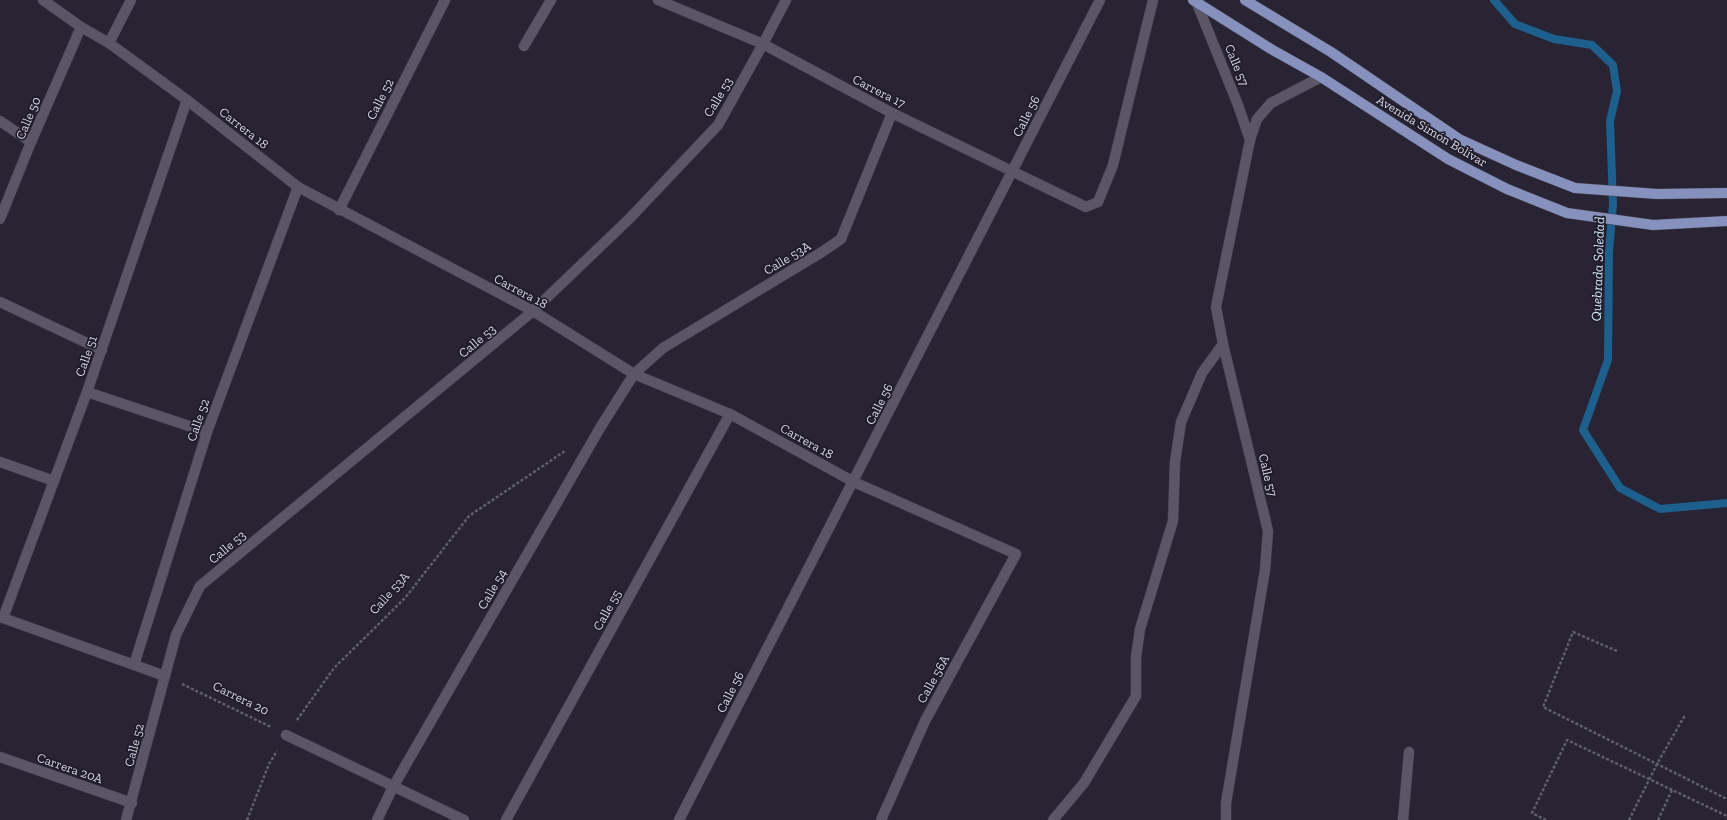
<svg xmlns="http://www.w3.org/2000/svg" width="1727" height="820" viewBox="0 0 1727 820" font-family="'Zilla Slab',serif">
<rect width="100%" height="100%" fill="#282434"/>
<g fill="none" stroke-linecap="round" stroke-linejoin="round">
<path stroke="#1d5f8d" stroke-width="8" d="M1494,0L1515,24L1554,39L1592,45L1613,65L1617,91L1610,121L1613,204L1609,252L1608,360L1583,430L1620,488L1660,509L1727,503"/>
<g stroke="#45414f" stroke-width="11">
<g id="minor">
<path d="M43,0L81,27L109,43L187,100L298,187L533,311L634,374L730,414L854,482L1016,554L925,721L881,820"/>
<path d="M658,0L763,44L892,113L1086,207L1098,202L1113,165L1153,0"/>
<path d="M1196,1L1238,105L1250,140"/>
<path d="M109,43L131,0"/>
<path d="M524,46L551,0"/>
<path d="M0,121L31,142"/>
<path d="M339,210L445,0"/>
<path d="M0,219L31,142L81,27"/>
<path d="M0,302L102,350"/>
<path d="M87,392L207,432"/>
<path d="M0,462L54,481"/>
<path d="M0,617L165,676"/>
<path d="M3,618L87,392L187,100"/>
<path d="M134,665L207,432L298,187"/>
<path d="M286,735L464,820"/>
<path d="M0,757L132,803"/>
<path d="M126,820L176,635L200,586L533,311L630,218L718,125L763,44L786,0"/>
<path d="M377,820L393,787L600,428L634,374L663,348L822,252L841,239L892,113"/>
<path d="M506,820L730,414"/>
<path d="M679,820L1100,0"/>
<path d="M1053,820L1084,783L1136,696V657L1140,629L1173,521L1175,462L1181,422L1202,373L1223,344"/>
<path d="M1226,820V803L1265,570L1268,531L1223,344L1216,307L1250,140L1257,119L1271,103L1321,77"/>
<path d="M1403,820L1409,752"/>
</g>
</g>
<g stroke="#45414f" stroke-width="11">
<g id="major">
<path d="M1193,0L1271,49L1321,77L1448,159L1507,189L1567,213L1653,225L1727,221"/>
<path d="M1245,0L1331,52L1459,139L1516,165L1575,188L1657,194L1727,193"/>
</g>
</g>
<g stroke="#615e6c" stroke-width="2.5" stroke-dasharray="3 2" stroke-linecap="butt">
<path d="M1617,651L1573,632L1543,707L1727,799"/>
<path d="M182,684L271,727"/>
<path d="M297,720L334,668L405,598L469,516L565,451"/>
<path d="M247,820L269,764L277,751"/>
<path d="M1546,820L1532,813L1567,740L1727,816"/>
<path d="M1629,820L1657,764L1685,715"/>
<path d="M1658,820L1672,790"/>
</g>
<use href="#minor" stroke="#5a5668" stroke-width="10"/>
<use href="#major" stroke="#8791be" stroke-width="10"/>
</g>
<g text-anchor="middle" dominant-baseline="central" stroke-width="3.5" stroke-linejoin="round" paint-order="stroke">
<g font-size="13" fill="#d8d6e0" stroke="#1f1b2a">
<text transform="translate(1237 65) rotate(68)">Calle 57</text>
<text transform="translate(879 91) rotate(27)">Carrera 17</text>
<text transform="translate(718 97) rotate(-59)">Calle 53</text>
<text transform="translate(380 99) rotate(-63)">Calle 52</text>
<text transform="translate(1026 116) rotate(-63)">Calle 56</text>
<text transform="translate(28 118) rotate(-67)">Calle 50</text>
<text transform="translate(244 128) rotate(38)">Carrera 18</text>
<text transform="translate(1432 131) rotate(31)">Avenida Simón Bolívar</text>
<text transform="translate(787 258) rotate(-31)">Calle 53A</text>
<text transform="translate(521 291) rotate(28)">Carrera 18</text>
<text transform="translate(477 341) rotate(-40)">Calle 53</text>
<text transform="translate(86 356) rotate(-71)">Calle 51</text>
<text transform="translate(879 404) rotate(-63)">Calle 56</text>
<text transform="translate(198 420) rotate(-71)">Calle 52</text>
<text transform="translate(807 441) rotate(29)">Carrera 18</text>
<text transform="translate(1268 475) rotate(76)">Calle 57</text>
<text transform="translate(227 547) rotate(-40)">Calle 53</text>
<text transform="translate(492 589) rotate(-60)">Calle 54</text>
<text transform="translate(389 593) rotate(-48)">Calle 53A</text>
<text transform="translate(607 610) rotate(-61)">Calle 55</text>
<text transform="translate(933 679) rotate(-61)">Calle 56A</text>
<text transform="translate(730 692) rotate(-63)">Calle 56</text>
<text transform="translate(241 698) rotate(26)">Carrera 20</text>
<text transform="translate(134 745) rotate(-75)">Calle 52</text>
<text transform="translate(70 768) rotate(19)">Carrera 20A</text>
</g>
<g font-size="14" font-style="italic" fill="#d2e6f6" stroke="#1f1b2a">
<text transform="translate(1598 269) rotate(-88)">Quebrada Soledad</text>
</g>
</g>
</svg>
